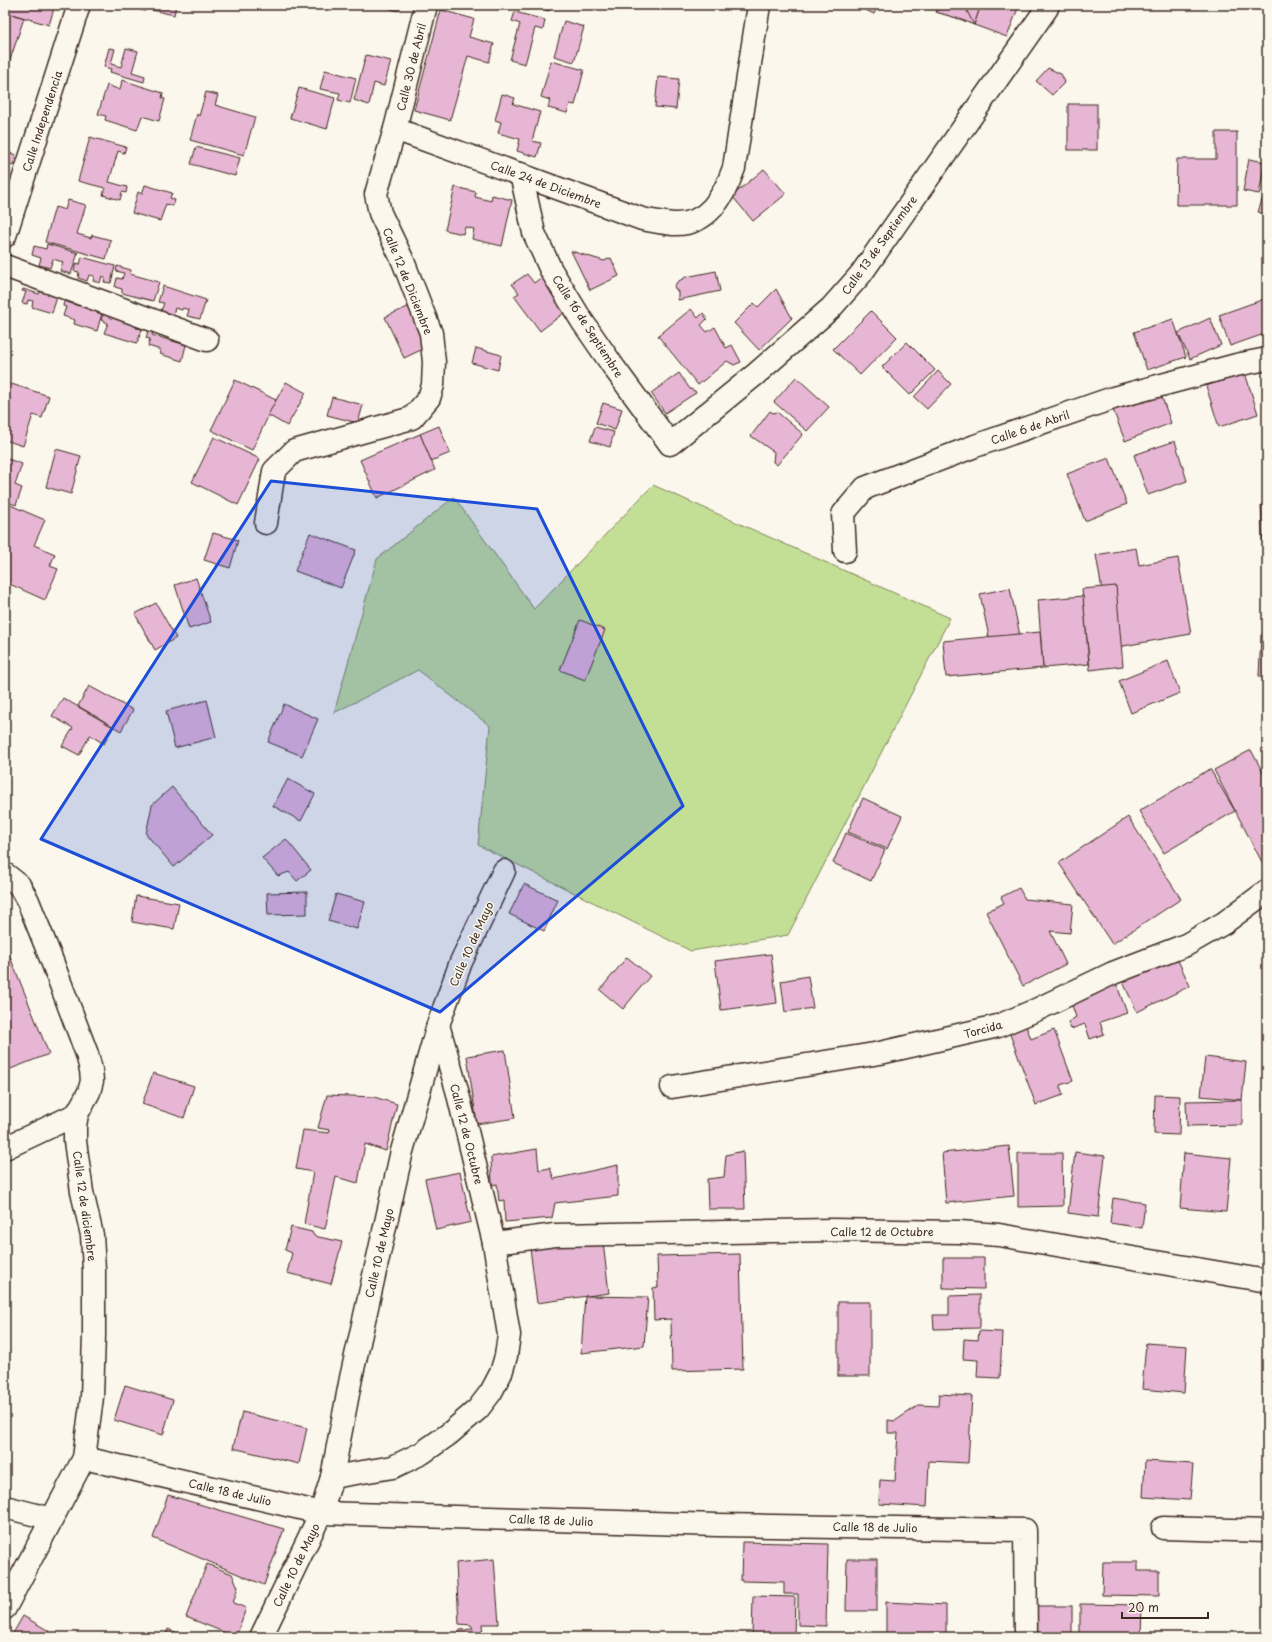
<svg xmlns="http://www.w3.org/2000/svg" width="1272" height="1642" viewBox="0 0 1272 1642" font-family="'Playpen Sans',sans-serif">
<rect width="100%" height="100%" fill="#fbf7ec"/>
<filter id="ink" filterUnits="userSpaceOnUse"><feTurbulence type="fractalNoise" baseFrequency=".025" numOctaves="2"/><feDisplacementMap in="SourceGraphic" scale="8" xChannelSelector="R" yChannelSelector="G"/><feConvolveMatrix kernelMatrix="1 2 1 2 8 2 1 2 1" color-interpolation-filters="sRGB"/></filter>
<g filter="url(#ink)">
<path fill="#c3df96" stroke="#7f845a" d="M653,485L950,618L788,935L691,951L478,845L490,726L418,670L334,713L377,559L454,497L534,609Z"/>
<g fill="#e8b6d5" stroke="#3b2a1e">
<path d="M5,5H55L49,25L5,12Z"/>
<path d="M128,5H147L145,11L127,7Z"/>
<path d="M154,5H176L174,15L152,10Z"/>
<path d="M379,5H400L398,11Z"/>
<path d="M528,5H551L549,11Z"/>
<path d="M855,5H878L874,14Z"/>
<path d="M940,5H981L974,25L960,19L936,12Z"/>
<path d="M940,5H964L974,25L960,19L936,12Z"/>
<path d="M981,5H1008L1018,8L1007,37L974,25Z"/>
<path d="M441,10L474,19L469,37L494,44L489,62L468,56L450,120L414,110Z"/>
<path d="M5,12L24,18L6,72L5,71Z"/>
<path d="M515,12L545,20L543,30L535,28L525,64L510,60L520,24L512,21Z"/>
<path d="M564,21L584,27L574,62L554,56Z"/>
<path d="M109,48L115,49L111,64L121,67L126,48L138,51L132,72L145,76L144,82L110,72L111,69L104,67Z"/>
<path d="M366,55L391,61L384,86L374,83L369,105L354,100Z"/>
<path d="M551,61L584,70L575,105L570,104L567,113L548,108L550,100L541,97Z"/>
<path d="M1048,68L1061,74L1065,82L1052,95L1036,81Z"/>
<path d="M325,70L356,78L350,103L338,100L340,93L320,89Z"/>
<path d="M658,77L679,79L676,109L655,107Z"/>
<path d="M122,80L163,93L162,98L165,99L159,121L142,116L137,130L105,120L106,116L98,114L107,85L120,90Z"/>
<path d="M299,88L335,98L327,129L290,118Z"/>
<path d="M206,92L218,95L215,105L255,117L244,155L190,140L197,114L199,116Z"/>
<path d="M502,94L515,98L513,104L540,112L532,141L541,143L537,157L517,151L520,139L498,133L501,122L495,120Z"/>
<rect x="1068" y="104" width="29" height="46"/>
<path d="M1216,132H1237V205H1176L1177,159H1216Z"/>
<path d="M90,137L126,147L124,153L118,151L109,182L127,187L126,193L122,192L120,200L103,195L105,188L78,181Z"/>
<path d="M196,147L240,158L235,176L191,164Z"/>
<path d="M5,151L16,155L13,166L5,163Z"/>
<path d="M1249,159L1265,162L1259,194L1243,191Z"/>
<path d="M764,169L786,194L753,221L732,196Z"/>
<path d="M145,185L172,193L170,198L175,200L173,206L166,204L160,221L132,213L138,192L142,194Z"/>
<path d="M455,187L476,192L475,197L491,201L492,195L512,200L502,246L472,239L474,229L465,227L463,234L445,230Z"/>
<path d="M1263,197L1267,198V215L1258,212Z"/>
<path d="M68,200L86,205L77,234L91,238L92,235L111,240L106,259L45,242L55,207L65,210Z"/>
<path d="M47,244L78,253L71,274L60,271L63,262L53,259L50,268L39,265L41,258L32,255L34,246L46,249Z"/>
<path d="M571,251L604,261L611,258L619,276L590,290Z"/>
<path d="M82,257L115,266L111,283L104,282L105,278L102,276L100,283L93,281L94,276L89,275L87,281L78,278L79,272L74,271L76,263L80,264Z"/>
<path d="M117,266L131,270L130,274L159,282L153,301L122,293V289L115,287L117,278L122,279L124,273L116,271Z"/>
<path d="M716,271L720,291L678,300V292L674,287L677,282L686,277Z"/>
<path d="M527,274L534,283L543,276L568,310L540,331L514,296L519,293L512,284Z"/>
<path d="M163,286L206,300L200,319L187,316L189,310L183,308L182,310L175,308L173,315L161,311L164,303L158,302Z"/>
<path d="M23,289L39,294L42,290L53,293V296L57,297L52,313L32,307L33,301L28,300L27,304L22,303L26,292L22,291Z"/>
<path d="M776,289L792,318L759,350L734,323L754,303L758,307Z"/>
<path d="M1267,298V333L1230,346L1219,315Z"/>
<path d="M64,301L79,306L81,301L96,305L94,311L102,313L97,331L74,324L75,320L63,316L66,307L63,306Z"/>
<path d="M410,306L418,324L415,325L425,348L404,358L385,317Z"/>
<path d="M691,309L698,318L703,313L707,319L701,325L707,332L715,327L726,348L732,345L741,362L734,365L727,361L698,385L658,336Z"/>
<path d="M871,311L897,337L860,375L833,349Z"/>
<path d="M104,312L138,322L136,328L142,329L137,343L104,333L108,323L101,320Z"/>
<path d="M1210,318L1221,345L1190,359L1178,333Z"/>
<path d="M1173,319L1186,357L1147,370L1134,332Z"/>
<path d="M148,331L153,332L152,335L186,345L182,361L160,354L161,350L148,346L150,339L146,338Z"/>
<path d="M907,342L935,370L910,395L882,367Z"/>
<path d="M476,348L501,355L498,370L472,363Z"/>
<path d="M938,371L951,384L927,409L914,397Z"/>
<path d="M679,373L690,389L695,391L696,393L691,396L665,413L651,393Z"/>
<path d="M1245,373L1258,414L1219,427L1206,386Z"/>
<path d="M796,377L829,407L807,431L774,402Z"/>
<path d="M235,380L276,400L252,450L211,430Z"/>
<path d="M5,382L49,396L42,418L33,415L23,446L5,440Z"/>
<path d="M286,382L306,393L287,426L268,415Z"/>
<path d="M1159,389L1171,423L1125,441L1112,407Z"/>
<path d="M332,397L363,405L358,423L327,415Z"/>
<path d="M603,403L622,409L615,430L596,423Z"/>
<path d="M770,411L773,413L777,412L803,434L777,465L773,462L774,452L751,436Z"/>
<path d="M439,426L450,453L431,461L420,434Z"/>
<path d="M595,427L614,432L610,447L590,441Z"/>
<path d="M420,434L435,470L377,498L360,460Z"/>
<path d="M214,437L260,459L238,505L192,482Z"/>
<path d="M1175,441L1187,481L1148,495L1134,455Z"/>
<path d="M56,449L81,456L71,494L46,487Z"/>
<path d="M5,458L22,464L15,485L22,488L16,505L5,501Z"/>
<path d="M1109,458L1127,504L1085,521L1067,474Z"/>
<path d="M10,505L45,520L34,545L55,554L50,566L58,569L45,600L5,582V517Z"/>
<path d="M1261,505H1267V547H1263Z"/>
<path d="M213,533L238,540L230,568L204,560Z"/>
<path d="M310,533L356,550L341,588L295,571Z"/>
<path d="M1136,548L1139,565L1178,558L1191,634L1112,648L1096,555Z"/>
<path d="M196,578L211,622L189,629L175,585Z"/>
<path d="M1116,586L1123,666L1090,670L1082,589Z"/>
<path d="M1010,588L1023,650L993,656L980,594Z"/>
<path d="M1083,596L1089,664L1043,668L1038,600Z"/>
<path d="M156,603L176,638L155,650L135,614Z"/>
<path d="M580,620L605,630L585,680L560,670Z"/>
<path d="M1040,632L1043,668L946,677L943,641Z"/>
<path d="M1261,635H1267V677L1259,676Z"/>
<path d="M1168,661L1180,693L1131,713L1119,681Z"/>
<path d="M89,686L133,710L121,731L78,706Z"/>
<path d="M63,698L113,727L104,744L90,735L79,755L62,746L73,728L52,716Z"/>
<path d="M207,700L216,737L175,748L166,711Z"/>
<path d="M284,704L318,719L302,756L268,742Z"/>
<path d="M1251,750L1267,780V864L1264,866L1214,770Z"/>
<path d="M1210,769L1235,811L1164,853L1139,811Z"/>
<path d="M288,779L315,794L301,821L273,806Z"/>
<path d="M172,787L212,835L174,867L146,834L152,805Z"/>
<path d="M863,798L902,816L887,849L848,832Z"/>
<path d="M1128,817L1181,899L1112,944L1059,863Z"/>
<path d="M846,833L885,850L871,881L833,863Z"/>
<path d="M286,839L311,870L297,881L289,872L278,876L262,858Z"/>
<path d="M524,884L558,900L544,931L509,914Z"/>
<path d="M1019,888L1025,899L1073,904L1070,933L1050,931L1066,964L1023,986L986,912L1004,903L1001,897Z"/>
<path d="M307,892V914L268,915L267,893Z"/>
<path d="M336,894L365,902L357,929L328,921Z"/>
<path d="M136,896L179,903L174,929L132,922Z"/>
<path d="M7,949L49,1054L8,1070L5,1062V950Z"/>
<path d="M771,954L777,1003L721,1010L715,961Z"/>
<path d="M1175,954L1190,986L1137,1012L1122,980Z"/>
<path d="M627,957L650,976L623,1009L600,990Z"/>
<path d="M808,976L813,1008L785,1012L781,981Z"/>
<path d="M1115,980L1127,1013L1100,1022L1104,1034L1090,1039L1085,1024L1071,1029L1068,1022L1076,1017L1069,997Z"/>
<path d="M1025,1023L1031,1039L1054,1030L1073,1081L1060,1085L1063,1095L1036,1105L1008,1029Z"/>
<path d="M505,1050L515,1118L477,1124L467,1056Z"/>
<path d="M1205,1057L1246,1062L1242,1100L1201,1096Z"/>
<path d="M153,1073L194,1086L184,1118L142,1104Z"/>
<path d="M327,1095L374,1097L397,1104L386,1151L365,1144L358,1183L336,1177L325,1229L304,1224L313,1172L296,1169L303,1130L329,1133L330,1130L318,1128Z"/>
<path d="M1155,1095L1180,1096L1179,1135L1154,1134Z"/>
<path d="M1267,1097V1127H1264Z"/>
<path d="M1242,1100V1125L1187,1126L1186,1101Z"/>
<path d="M1009,1146L1014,1196L946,1203L942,1153Z"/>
<path d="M537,1149L539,1170L550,1168L554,1179L618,1165V1196L555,1203L552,1218L505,1222L504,1200L499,1201L497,1184L492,1185L491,1157Z"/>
<path d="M743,1151L745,1209H708L707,1179L724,1177L726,1155Z"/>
<path d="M1075,1152L1105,1156L1098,1217L1068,1213Z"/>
<path d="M1018,1153H1062L1063,1206L1018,1207Z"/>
<path d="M1184,1153L1231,1158L1226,1212L1180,1208Z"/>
<path d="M460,1172L471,1222L436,1230L425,1179Z"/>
<path d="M1113,1198L1145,1203L1142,1228L1110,1223Z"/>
<path d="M291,1227L312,1232L314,1236L342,1242L331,1284L287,1273L292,1253L285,1250Z"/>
<path d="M585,1240L603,1242L609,1293L537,1303L530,1248Z"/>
<path d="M740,1254L743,1369L672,1371L671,1319L654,1320L653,1288L658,1287L657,1256Z"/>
<path d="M943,1258H984V1289L943,1288Z"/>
<path d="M980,1295V1328L934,1329L933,1315H949V1296Z"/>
<path d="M585,1296L648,1297L644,1346L581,1353Z"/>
<rect x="838" y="1302" width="32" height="74"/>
<path d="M979,1331L1002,1332L1000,1378L977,1377L978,1360L963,1359L964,1339L978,1340Z"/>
<path d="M1146,1343L1187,1346L1184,1393L1142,1389Z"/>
<path d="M125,1385L173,1400L163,1435L114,1420Z"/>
<path d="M939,1394L972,1396L968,1463L929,1461L927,1507L879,1504L880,1480L895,1481L898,1433H888V1420L895,1421L919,1405L938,1406Z"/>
<path d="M242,1412L307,1428L299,1464L233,1448Z"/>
<path d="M1145,1461L1193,1464L1190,1500L1143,1497Z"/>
<path d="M168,1495L284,1529L264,1585L153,1538Z"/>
<path d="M742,1542L828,1544L826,1626L798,1625V1594H784V1582L741,1581Z"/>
<path d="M494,1559L499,1624H482L483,1637H458L459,1630L473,1629L471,1625L459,1624L456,1563Z"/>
<path d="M847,1559H877V1611H846Z"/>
<path d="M1103,1562H1138V1571H1159V1596L1102,1595Z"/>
<path d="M207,1564L232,1574L238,1587L233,1603L246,1608L236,1637L186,1617Z"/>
<path d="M753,1596L795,1597L794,1637H752Z"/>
<path d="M886,1602L946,1605V1637H886Z"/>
<path d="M1080,1604L1142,1605L1141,1637H1080Z"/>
<rect x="1033" y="1606" width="39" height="31"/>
<path d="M23,1616L49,1631L46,1637H11Z"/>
<path d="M168,1629L188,1637H165Z"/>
</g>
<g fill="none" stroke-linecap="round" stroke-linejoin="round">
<g stroke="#3b2a1e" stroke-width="25">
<g id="minor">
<path d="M395,129L642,219C652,221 663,223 673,224C708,226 724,196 734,168L759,5"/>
<path d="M521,174L534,233L551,270L582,321L615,369L670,444L756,374L831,308L861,274L1047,8"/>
<path d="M5,236L79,5"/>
<path d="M5,266L207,340"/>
<path d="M266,523L274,471L294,451L412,418L429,398L433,385L434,362L431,333L403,261L380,213L376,194L395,129L426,5"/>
<path d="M845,551L843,514L865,488L975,446L1113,398L1236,365L1267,359"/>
<path d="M5,874L19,885L28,901L52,961L87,1054L91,1070L92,1081L89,1092L77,1114L75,1126V1141L82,1192L92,1235L94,1270V1335L92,1397L84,1458L5,1608"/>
<path d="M438,1025L457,1090L494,1243"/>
<path d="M672,1087L880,1053L998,1026L1036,1010L1113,973L1186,945L1224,923L1267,891"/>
<path d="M5,1148L77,1114"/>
<path d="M84,1458L321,1513L717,1525L1025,1530L1026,1637"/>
<path d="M332,1477L393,1467L422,1453L449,1434L478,1409L491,1392L501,1373L506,1356L509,1335L494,1243L555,1235L832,1230L960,1232L999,1235L1267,1281"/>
<path d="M5,1507L52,1519"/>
<path d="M1163,1528L1267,1531"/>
<path d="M261,1637L321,1513L332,1477L351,1378L402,1151L438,1025L461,962L504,871"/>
</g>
</g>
<use href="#minor" stroke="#fbf7ec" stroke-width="22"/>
</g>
</g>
<path fill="#1d4ed8" fill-opacity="0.2" stroke="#1d4ed8" stroke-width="3" stroke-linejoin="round" d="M271,481L537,509L683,806L440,1012L41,839Z"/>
<g text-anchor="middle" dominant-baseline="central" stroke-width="3" stroke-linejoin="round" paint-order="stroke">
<g font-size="11" fill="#3b2a1e" stroke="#fbf7ec">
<text transform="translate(411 67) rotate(-76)">Calle 30 de Abril</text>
<text transform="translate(42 121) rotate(-72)">Calle Independencia</text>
<text transform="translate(546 184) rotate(20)">Calle 24 de Diciembre</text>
<text transform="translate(879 245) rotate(-54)">Calle 13 de Septiembre</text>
<text transform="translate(408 281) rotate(68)">Calle 12 de Diciembre</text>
<text transform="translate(588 326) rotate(57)">Calle 16 de Septiembre</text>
<text transform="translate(1030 427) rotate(-19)">Calle 6 de Abril</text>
<text transform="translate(471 944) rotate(-66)">Calle 10 de Mayo</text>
<text transform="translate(983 1029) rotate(-15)">Torcida</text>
<text transform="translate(467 1134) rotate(76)">Calle 12 de Octubre</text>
<text transform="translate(85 1206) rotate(82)">Calle 12 de diciembre</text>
<text x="882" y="1231">Calle 12 de Octubre</text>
<text transform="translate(379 1253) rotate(-77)">Calle 10 de Mayo</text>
<text transform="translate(230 1492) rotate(13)">Calle 18 de Julio</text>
<text transform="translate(551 1520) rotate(2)">Calle 18 de Julio</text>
<text transform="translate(875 1527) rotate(1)">Calle 18 de Julio</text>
<text transform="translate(296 1565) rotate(-64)">Calle 10 de Mayo</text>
</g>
</g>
<rect width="1272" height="1642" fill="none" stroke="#fbf7ec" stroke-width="20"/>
<rect x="10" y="10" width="1252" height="1622" fill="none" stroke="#3b2a1e" stroke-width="1.5" filter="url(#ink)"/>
<path d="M1122 1612v6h86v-6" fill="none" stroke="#3b2a1e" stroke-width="2"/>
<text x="1128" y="1612" font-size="12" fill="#3b2a1e" stroke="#fbf7ec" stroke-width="3" paint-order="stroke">20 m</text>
</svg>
